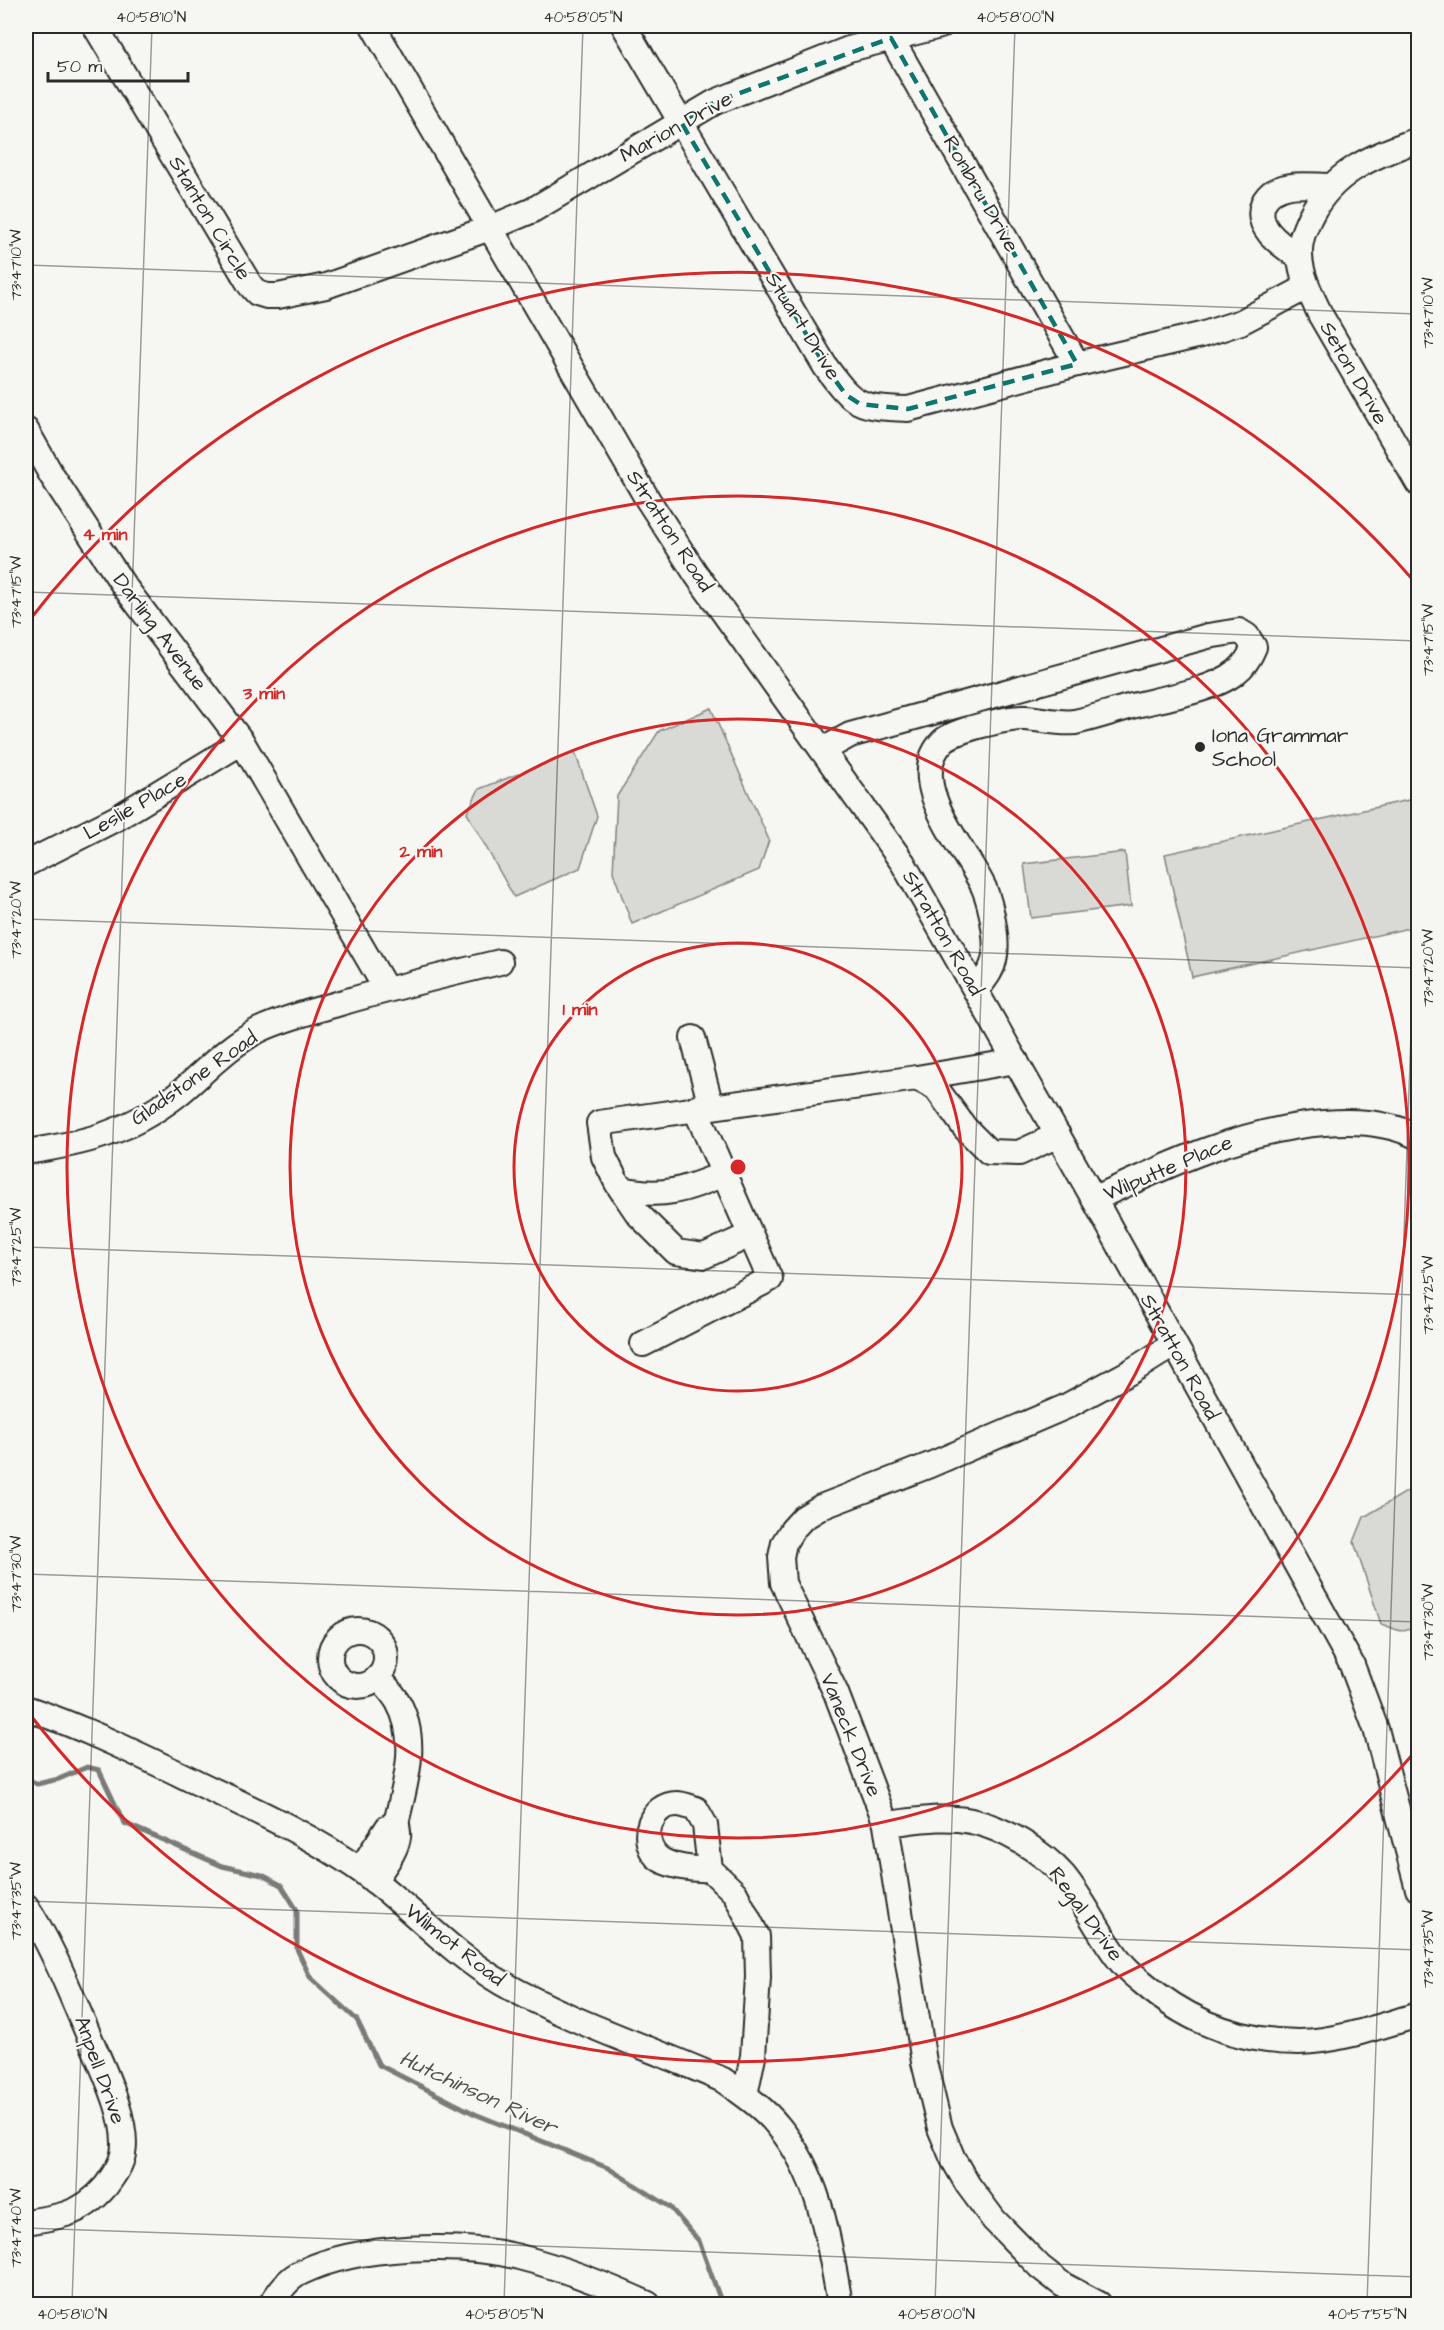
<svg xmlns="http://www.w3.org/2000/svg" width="1444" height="2330" viewBox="0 0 1444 2330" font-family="'Architects Daughter',sans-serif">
<rect width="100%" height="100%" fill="#f6f6f2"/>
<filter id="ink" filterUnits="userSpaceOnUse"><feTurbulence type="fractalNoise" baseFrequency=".0167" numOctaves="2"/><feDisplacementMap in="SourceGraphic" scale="12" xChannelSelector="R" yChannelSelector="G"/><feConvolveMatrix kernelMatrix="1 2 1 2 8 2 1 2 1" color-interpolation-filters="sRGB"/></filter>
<g filter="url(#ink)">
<g fill="#d9d9d5" stroke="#828280" stroke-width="1.5">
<path d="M711,708L769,840L759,870L632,924L613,872L617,796L659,731Z"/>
<path d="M575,752L597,816L580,868L514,897L467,813L479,789Z"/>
<path d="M1418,798V926L1192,977L1165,854Z"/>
<path d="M1125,852L1131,906L1031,918L1024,864Z"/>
<path d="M1418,1485V1626L1400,1631L1381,1624L1354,1542L1364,1517Z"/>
</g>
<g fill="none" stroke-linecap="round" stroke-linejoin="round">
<path stroke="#7a7a78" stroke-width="5" d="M26,1778L37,1784L59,1779L87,1767L99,1770L124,1823L222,1866L262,1875L281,1885L297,1910V1949L310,1977L357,2020L379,2065L475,2114L608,2168L670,2207L699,2241L722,2304"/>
<g stroke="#2b2b2b" stroke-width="28">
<g id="minor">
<path d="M95,26L250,285L257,293L267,296H278L326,286L490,228L531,211L715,102L849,49L940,26"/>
<path d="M373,26L648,500L696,574L903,863L1094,1199L1352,1665L1376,1729L1418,1889"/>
<path d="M624,26L825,366C854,406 858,407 908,409L1077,364L1201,335L1241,322L1307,287"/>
<path d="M884,26L1077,364"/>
<path d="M1418,140C1374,155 1332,172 1310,217C1304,230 1299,241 1300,256C1301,277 1312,297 1321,316L1418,483"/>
<path d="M1300,258C1283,246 1254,229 1263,204C1265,199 1270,193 1275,191C1291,182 1313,186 1331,186"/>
<path d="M26,430L52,476L124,586L242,742L386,989"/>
<path d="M823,750L850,735L1208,636L1239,631L1247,636L1254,647C1250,657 1245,665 1236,672C1215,690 1160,699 1132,706C1114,711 1094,718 1075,722C1059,724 1042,719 1025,718C1010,717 954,730 943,741C902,782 967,850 984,888C991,905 999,942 994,960C992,972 983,981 976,991"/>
<path d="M26,864L117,818L242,742"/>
<path d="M693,1038L711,1106"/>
<path d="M917,1078L936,1088L965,1128L989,1152L1019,1153L1058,1135"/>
<path d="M26,1152C85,1143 128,1133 177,1095C204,1073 227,1046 259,1030C284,1018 310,1012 337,1004C391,988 445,975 500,962"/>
<path d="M621,1189C664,1198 684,1190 724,1174"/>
<path d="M1094,1199C1169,1164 1241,1130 1324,1123C1357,1120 1389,1122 1418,1137"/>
<path d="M750,1235L704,1256L676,1252L638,1214L617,1183L604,1157L599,1123L917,1078L1016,1061"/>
<path d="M643,1344L770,1279L695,1108"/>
<circle cx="358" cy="1658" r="28"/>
<path d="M26,1708C85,1728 140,1755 196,1782C252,1809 309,1834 360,1870C409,1905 450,1953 502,1983C570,2022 651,2048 723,2080C743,2094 764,2108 779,2127C821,2178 829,2242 840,2304"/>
<path d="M886,1824C914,1821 943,1815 971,1821C1004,1828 1042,1851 1064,1876C1086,1903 1100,1937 1122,1963C1127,1970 1135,1976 1142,1982C1187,2021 1239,2042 1299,2042C1340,2041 1380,2026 1418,2015"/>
<path d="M710,1869C695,1870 667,1867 656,1856C639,1837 651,1804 677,1804C683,1804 690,1807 696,1809L705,1825L710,1869L735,1893L757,1936L758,1977L753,2056L745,2095"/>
<path d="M360,1870L388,1827L396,1823"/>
<path d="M374,1881C382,1868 396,1852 398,1837C399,1831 396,1825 397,1819C406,1781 419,1740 398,1702C393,1693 385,1685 378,1677"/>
<path d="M26,1906C51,1943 68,1988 86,2029C99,2061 130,2119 123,2154C121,2166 113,2176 106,2186C95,2199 82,2209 66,2214C53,2218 39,2220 26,2222"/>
<path d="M271,2304C279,2292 288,2278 302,2272C357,2245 460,2242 519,2257C563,2268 606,2285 648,2304"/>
<path d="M1099,2304L1063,2285L1040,2267L994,2220L968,2185L953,2159L940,2128L924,2062L886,1824L836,1693L783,1583L781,1557L784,1543L792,1530L803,1518L821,1507L930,1465L1065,1407L1130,1372L1173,1345"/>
</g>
</g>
<use href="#minor" stroke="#f6f6f2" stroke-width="24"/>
</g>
</g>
<path fill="none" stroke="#0f766e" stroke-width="4.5" stroke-dasharray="12 8" stroke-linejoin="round" d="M891,38L1077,364L908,409L860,404L846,395L825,366L681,122L715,102Z"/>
<path fill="none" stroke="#2b2b2b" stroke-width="1.5" stroke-opacity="0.45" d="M26,265L1418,314M26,592L1418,641M26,919L1418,968M26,1247L1418,1295M26,1574L1418,1622M26,1901L1418,1950M26,2228L1418,2277M72,2304L152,26M504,2304L583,26M935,2304L1015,26M1367,2304L1418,831"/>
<g fill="none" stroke="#d62828" stroke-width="3">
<circle cx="738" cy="1167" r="224"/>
<circle cx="738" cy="1167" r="448"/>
<circle cx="738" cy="1167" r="671"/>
<path d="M1413 1754A895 895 0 0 1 28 1712M28 622A895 895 0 0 1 1413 580"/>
</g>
<circle fill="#2b2b2b" stroke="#f6f6f2" stroke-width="2" cx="1200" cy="747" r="6"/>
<g text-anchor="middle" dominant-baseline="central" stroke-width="4.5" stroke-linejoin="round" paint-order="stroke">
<g font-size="21" fill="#2b2b2b" stroke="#f6f6f2">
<text transform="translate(676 127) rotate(-29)">Marion Drive</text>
<text transform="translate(981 194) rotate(60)">Ronbru Drive</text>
<text transform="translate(210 218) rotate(59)">Stanton Circle</text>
<text transform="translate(803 326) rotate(58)">Stuart Drive</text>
<text transform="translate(1354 373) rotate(60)">Seton Drive</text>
<text transform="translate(670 531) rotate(57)">Stratton Road</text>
<text transform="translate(160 632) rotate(53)">Darling Avenue</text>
<text transform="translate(135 806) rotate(-30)">Leslie Place</text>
<text transform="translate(943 933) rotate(60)">Stratton Road</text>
<text transform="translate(194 1078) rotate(-35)">Gladstone Road</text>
<text transform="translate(1168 1168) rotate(-23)">Wilputte Place</text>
<text transform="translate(1180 1357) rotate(61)">Stratton Road</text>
<text transform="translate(851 1735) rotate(68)">Vaneck Drive</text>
<text transform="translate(1086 1914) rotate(54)">Regal Drive</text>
<text transform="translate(455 1945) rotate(38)">Wilmot Road</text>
<text transform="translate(100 2070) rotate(70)">Anpell Drive</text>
</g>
<g font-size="21" fill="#2b2b2b" stroke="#f6f6f2" text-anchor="start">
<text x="1212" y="735">Iona Grammar<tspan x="1212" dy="24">School</tspan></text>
</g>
<g font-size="22" font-style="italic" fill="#525251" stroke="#f6f6f2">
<text transform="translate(478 2093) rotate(25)">Hutchinson River</text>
</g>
</g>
<circle cx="738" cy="1167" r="9" fill="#d62828" stroke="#f6f6f2" stroke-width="3"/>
<g font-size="18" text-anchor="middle" font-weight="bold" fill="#d62828" stroke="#f6f6f2" stroke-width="4.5" stroke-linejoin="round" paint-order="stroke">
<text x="105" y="540">4 min</text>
<text x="264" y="699">3 min</text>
<text x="421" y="857">2 min</text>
<text x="580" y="1015">1 min</text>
</g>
<rect width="1444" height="2330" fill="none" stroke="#f6f6f2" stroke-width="66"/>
<path d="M48 72v9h140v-9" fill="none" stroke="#2b2b2b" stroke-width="3"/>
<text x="57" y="72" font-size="18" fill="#2b2b2b" stroke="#f6f6f2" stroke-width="4.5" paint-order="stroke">50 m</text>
<rect x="33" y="33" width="1378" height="2264" fill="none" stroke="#2b2b2b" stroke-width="2"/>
<g font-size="15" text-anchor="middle" fill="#2b2b2b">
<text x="151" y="22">40°58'10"N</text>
<text x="583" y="22">40°58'05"N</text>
<text x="1015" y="22">40°58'00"N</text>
<text transform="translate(16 265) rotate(-90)" y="5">73°47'10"W</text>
<text transform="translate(1428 313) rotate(-90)" y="5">73°47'10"W</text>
<text transform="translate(16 592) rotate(-90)" y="5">73°47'15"W</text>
<text transform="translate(1428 640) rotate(-90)" y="5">73°47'15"W</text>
<text transform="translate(16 920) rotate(-90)" y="5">73°47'20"W</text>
<text transform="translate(1428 968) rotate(-90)" y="5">73°47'20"W</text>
<text transform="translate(16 1247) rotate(-90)" y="5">73°47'25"W</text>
<text transform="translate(1428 1295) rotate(-90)" y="5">73°47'25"W</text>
<text transform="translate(16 1574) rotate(-90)" y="5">73°47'30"W</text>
<text transform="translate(1428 1622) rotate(-90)" y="5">73°47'30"W</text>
<text transform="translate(16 1901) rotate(-90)" y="5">73°47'35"W</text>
<text transform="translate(1428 1949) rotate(-90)" y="5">73°47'35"W</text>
<text transform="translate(16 2228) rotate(-90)" y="5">73°47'40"W</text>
<text x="72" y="2319">40°58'10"N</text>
<text x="504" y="2319">40°58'05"N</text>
<text x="936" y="2319">40°58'00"N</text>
<text x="1367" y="2319">40°57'55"N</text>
</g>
</svg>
